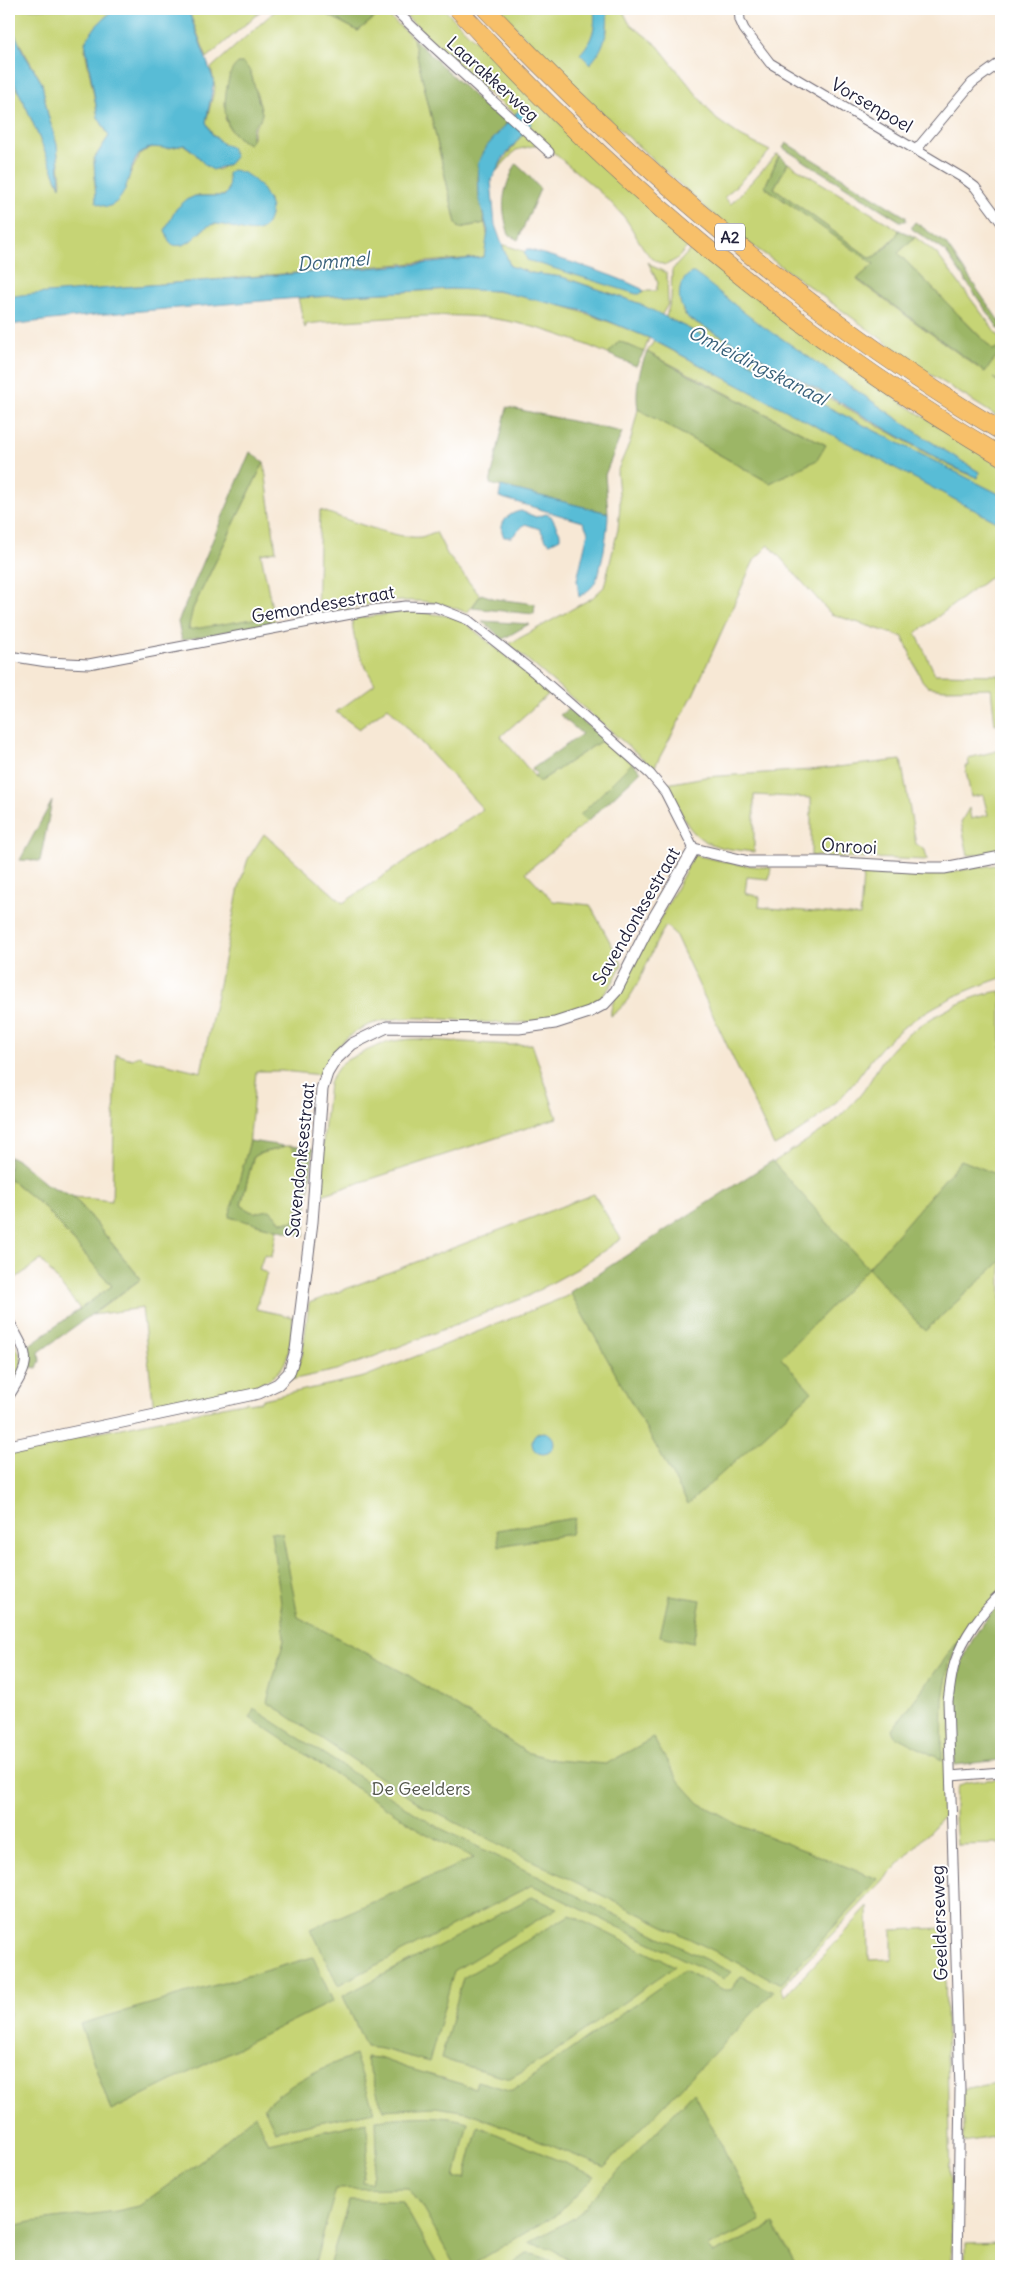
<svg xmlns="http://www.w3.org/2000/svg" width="1010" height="2275" viewBox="0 0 1010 2275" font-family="Delius,sans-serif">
<rect width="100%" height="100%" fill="#fff"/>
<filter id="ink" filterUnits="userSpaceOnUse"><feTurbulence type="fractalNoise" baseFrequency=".02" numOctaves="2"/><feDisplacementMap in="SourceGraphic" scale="10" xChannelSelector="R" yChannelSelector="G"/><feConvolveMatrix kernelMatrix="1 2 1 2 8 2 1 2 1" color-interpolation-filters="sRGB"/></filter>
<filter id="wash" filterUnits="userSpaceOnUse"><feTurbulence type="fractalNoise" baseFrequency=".0096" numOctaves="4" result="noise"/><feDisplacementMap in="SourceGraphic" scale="20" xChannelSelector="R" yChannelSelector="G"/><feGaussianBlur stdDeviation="1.12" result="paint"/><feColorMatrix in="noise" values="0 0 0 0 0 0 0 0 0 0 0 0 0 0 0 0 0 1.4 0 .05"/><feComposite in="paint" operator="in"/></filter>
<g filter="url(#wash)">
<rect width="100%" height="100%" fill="#f7e8d5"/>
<g fill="#c6d475" stroke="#747b58" fill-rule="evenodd">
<path d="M9,9H114L96,26L85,49L98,117L109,136L94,159L96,203L131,172L141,153L152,147L169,148L184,145L218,170L229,164L223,144L212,134L206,122L215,87L211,68L277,9H317L358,31L383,11L413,38L456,223L459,228L485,223L488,239L484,257L9,297V72L27,109L60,187L61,182L57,145L47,111L42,83L17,39L9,20ZM250,70L262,113C260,126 253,122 253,139L238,138L230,129L225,118ZM229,186L269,200L271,215L214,224L208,225L200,233L195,196H223L227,193Z"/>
<path d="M188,9H263L207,58Z"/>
<path d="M399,9H444L535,100L691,243L677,259L666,265C644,261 637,233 624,217C596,183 557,161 528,127L532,123L519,110L515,114L471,79Z"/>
<path d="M500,9H594L596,22L589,45L607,33V9H622L629,23L658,46L716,119L742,137L770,151L724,198L731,204L777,154L779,155L765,187L874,264L857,280L984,372L1001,351V382L993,378L1001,384V419L927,372L727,227L601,112L518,30Z"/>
<path d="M523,133L537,145L516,150L493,175Z"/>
<path d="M788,163L899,230L898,234L874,258H870L774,188Z"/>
<path d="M915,237L937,254L1001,339V347L1000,346L994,351L898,253Z"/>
<path d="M502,244L643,291H656L658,283L648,262L654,267L667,273L668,304L661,316L638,303L613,294L562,277L531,273L510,266Z"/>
<path d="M693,247L895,398L1001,467V495L820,403L717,343L666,317L671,299L672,270ZM724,296L758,325L781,338L925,438L979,472L978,478C944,466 912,444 880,427C816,391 753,353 688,318L682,311Z"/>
<path d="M451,289C520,287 587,312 649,338L644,352L619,341L608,354C563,334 514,318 465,316C419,314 371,320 325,322L307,324L305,328L298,298Z"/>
<path d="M654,341L810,422L1001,524V569L916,633L935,674L998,675L1001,696V723L995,724L991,688L945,689L928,687L921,679L903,637L831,614L769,545L755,559L749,571L693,695L654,768L509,644L592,598L604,587L618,529L620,505L617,472L631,439L638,409L770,483L826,445L647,352Z"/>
<path d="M264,462L276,551L261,554L275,623L267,624L269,623L266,618H259L189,631V623L193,608Z"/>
<path d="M320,510C343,518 398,540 421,537C426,536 431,533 436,532L447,554L480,596L467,613C419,590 367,605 317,615Z"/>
<path d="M411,611L449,616L462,620L550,693L501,736L539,782L604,739L632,763L581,815L587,822L526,872L553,901L590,905L622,964C617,974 612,986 604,994C593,1006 576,1010 560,1015C544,1019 529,1023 512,1023C443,1025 355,991 321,1075L282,1071H256L249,1146L230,1217L277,1229L272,1257L264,1255L259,1270L267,1273L256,1309L293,1317C291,1334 291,1355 281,1369C262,1394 186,1403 154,1409L142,1308L92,1315L141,1279L74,1197L112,1201L116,1054L132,1059L140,1055L142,1058L201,1072L239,887L248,859L264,834L343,903L483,809L388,707L359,729L336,712L375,684C361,659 354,648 352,619Z"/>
<path d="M1001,750V850L975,855H968L961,822L969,808L971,819L988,815L983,795L971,797L965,766H969L968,758Z"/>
<path d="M901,760L916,844L925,850L927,860L811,856V798L754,795V852C722,848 698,848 682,815C677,805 673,794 667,784L705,777L810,770Z"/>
<path d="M694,855L736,864L771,868L769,879L747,877L745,893L760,897L759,907L860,916L863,875L937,874L1001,864V978C957,993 912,1014 880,1049C868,1062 859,1078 847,1091C826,1114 801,1132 774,1146L675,934L666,926C647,953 640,997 611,1016C607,1002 645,940 653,924L659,921Z"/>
<path d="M1001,991V1591L954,1656L947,1813L781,1988L785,1996L868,1907L869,1960L892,1959V1930L944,1928L952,2266H9V1451L247,1402L249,1404L261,1402L263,1399L364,1377L565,1297L831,1125C842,1114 856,1101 864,1090C873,1078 879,1063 889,1052C911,1026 968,994 1001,991Z"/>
<path d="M414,1039L512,1045L532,1044L557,1118L322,1195L319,1184L329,1083C342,1060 342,1062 364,1052C383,1043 392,1040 414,1039Z"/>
<path d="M284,1146H291C295,1154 302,1156 305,1164L296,1219L291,1222H281L274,1214L266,1211C256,1216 250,1212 241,1205L253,1158C261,1150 274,1152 284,1146Z"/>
<path d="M9,1178L45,1208L112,1286L80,1309L41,1260L16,1278L9,1269Z"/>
<path d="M594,1194L621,1239L577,1269L526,1297L365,1360L337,1370L290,1380L302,1356L309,1303Z"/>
<path d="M9,1335C25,1362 26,1361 9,1388Z"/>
<path d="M1001,1779V1844L957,1845C956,1834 952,1793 959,1786C965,1780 992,1780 1001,1779Z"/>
<path d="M1001,2082V2136L963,2142V2089Z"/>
<path d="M1001,2242V2266H966V2243Z"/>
</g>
<g fill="#9cb666" stroke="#5f6c50">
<path d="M317,9H381L383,11L358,31Z"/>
<path d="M413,38L485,107L510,120C474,156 473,175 485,223L459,228L456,223Z"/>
<path d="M238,63H243L250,70L262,113C261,121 256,122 253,128C250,134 255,139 249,144C223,133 223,111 227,87C229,77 230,70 238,63Z"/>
<path d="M786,143L906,217V221H900L783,148Z"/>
<path d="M779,155L788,163L774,188L870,258C878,257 896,239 899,230L915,237L898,253L993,350L1000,346L1001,351L985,372L857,279L874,264L765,187Z"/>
<path d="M516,164L528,175L540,189L518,240L509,235C500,205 502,192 516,164Z"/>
<path d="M915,222L946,244L1001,324V332L945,251L912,229V226Z"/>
<path d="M619,341L644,352L636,366L608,354Z"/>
<path d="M647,352L687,374L826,445L817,460L770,483L638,409C635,390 639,370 647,352Z"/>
<path d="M507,407L622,432L605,475L608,513L490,484Z"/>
<path d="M250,452L264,462L193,608L188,630L259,618H269V623L182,640L178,622Z"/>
<path d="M481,594L496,599L535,604L534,614L472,608Z"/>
<path d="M482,621L529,624L503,639Z"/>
<path d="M568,709L604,739L539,782L534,776L537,773L532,769L582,734L560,715Z"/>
<path d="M632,763L641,771L587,822L580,815Z"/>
<path d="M52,801L40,861L20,860Z"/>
<path d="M250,1141L284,1146C274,1152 261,1150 253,1158L241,1205C255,1216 255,1212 270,1210L281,1222H291L296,1219L305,1164C302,1156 295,1154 291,1146L313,1149L304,1236L229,1217Z"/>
<path d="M9,1156L19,1161L46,1184L74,1197L141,1279L39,1352L40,1361L37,1368L31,1367L28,1346L112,1286L45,1208L9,1178Z"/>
<path d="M961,1160L1001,1176V1261L925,1331L868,1268L781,1358L812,1392L688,1504L570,1292L772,1161L868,1268Z"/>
<path d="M575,1518L571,1534L499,1546L497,1530Z"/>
<path d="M271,1532L282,1533L298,1617L408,1675L526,1752L555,1760L606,1764L653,1738L679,1781L699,1803L739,1825L878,1879L781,1984L422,1806L267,1702L284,1640L283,1617Z"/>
<path d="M669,1595L701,1600L693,1643L660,1636Z"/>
<path d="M996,1607L1001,1626V1760L955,1765C952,1701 951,1658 996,1607Z"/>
<path d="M964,1633L950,1660L943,1699L942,1760L895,1736L892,1730Z"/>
<path d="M254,1709L432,1824L731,1972L724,1979L532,1885L338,1985L311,1929L474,1858L423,1832L250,1718Z"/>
<path d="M532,1897L557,1908L454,1971L429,2062L382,2049L366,2047L343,1996Z"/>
<path d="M570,1915L675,1966L547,2057L510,2078L441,2059L463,1978Z"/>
<path d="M313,1957L333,2001L111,2111L80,2024Z"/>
<path d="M684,1970L724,1990H731L741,1976L773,1992L604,2167L468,2112L435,2107L383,2110L365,2057L379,2058L407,2068L475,2088L477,2081L512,2091Z"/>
<path d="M355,2055L374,2111L275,2131L264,2107C295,2080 316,2070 355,2055Z"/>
<path d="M694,2092L761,2221L707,2247L713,2254L774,2224L796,2266H580L550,2248L528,2243L574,2218Z"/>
<path d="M255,2115L268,2143L367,2122L368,2150L362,2182L371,2183L377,2151L376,2120C407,2117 438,2113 468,2122L455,2178H465L478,2126L595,2176L560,2212L470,2266H455L420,2204L408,2188L336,2189L314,2266H9V2227L31,2222L117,2211L139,2206L200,2162Z"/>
<path d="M349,2200L402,2201L438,2266H329Z"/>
<path d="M527,2254C539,2254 549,2260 559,2266H510Z"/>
</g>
<g fill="#58bcd6" stroke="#3d6f88">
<path d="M114,9H188L214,81L206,122L212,134L223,144L231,147L235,157L229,164L213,170C200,164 197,151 184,145C179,146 174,147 168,148C162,149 155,146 149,148C123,157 135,199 107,207L96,203L94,159L109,136L98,117L85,42L96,26Z"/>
<path d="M594,9H607C609,30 605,48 590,64L580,54C593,40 596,27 594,9Z"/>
<path d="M9,20L23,52L42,83L47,111L57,145L60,187L27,109L9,72Z"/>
<path d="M519,110L532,123L503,158L491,181L495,225L510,266L531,273L562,277L638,303L717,343L820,403L1001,495V524L649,338L584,311L497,291L451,289L298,298L94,315L9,325V297L21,295L432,263L484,257L488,231L479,199L478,163L487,146Z"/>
<path d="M232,170C252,172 266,190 271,208C267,249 237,224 214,224C197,228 193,249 173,245L169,241L165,230L176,209L186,200L195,196H224C231,190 228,181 228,173Z"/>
<path d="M527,249C566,261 605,271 642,289L643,291L640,294H636L527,260L524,252Z"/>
<path d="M691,273H694C724,294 749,320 781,338L925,438L979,472L978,478L945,463L782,369L688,318C677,304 675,284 691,273Z"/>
<path d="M501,486L608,513C608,528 602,576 592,587C588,591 583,594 579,597L577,580L588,532L583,522L499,497Z"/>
<path d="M521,511L536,517L546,514L551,516L560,533V538L550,543L546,540L540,529L525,524L512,537H504C497,524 508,513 521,511Z"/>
<circle cx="543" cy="1443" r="11"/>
</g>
</g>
<g filter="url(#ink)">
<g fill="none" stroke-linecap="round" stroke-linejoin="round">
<g stroke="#6d6771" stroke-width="11">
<g id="minor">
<path d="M394,9C444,58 497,104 549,152"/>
<path d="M739,9L740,20L744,29L770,63L963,178L975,187L1001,222"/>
<path d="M916,150L972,83L1001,62"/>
<path d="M9,656L47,662L89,664L372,610L406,606L435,607L468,620L535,673L650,774L665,792L694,849"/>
<path d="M9,1321C30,1358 32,1360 9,1396"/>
<path d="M951,1776L1001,1772"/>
<path d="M957,2266L960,2089L948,1701C950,1688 951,1674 955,1662C963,1637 982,1611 1001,1594"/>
</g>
</g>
<g stroke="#6d6771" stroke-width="13">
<path id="tertiary" d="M9,1446L259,1393L278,1384L289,1373L296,1350L312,1222L322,1089L327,1073L335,1060L352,1044L387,1027L519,1028L555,1023L589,1012L604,1004L616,991L649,926L694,849L749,862H824L928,868H944L1001,857"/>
</g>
<g stroke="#6d6771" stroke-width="19">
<g id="motorway">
<path d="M458,9C613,181 802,339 1001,456"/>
<path d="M486,9C638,169 811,318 1001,431"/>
</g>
</g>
<use href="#minor" stroke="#fff" stroke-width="9"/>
<use href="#tertiary" stroke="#fff" stroke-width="11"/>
<use href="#motorway" stroke="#f7c06b" stroke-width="18"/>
</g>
</g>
<g text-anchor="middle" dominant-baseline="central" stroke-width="4" stroke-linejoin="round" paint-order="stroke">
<rect fill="#fff" stroke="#646476" stroke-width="1" x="715" y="223.5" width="30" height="27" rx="4"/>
<g font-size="16" font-weight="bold" fill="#22223b">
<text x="730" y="237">A2</text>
</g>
<g font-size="18" fill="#22223b" stroke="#fff">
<text transform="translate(493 79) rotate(42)">Laarakkerweg</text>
<text transform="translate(872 105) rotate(30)">Vorsenpoel</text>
<text transform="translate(323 604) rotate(-10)">Gemondesestraat</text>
<text transform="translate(849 846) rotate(3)">Onrooi</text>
<text transform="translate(636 916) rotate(-60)">Savendonksestraat</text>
<text transform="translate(300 1160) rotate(-84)">Savendonksestraat</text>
<text transform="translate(939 1923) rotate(-92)">Geelderseweg</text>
</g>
<g font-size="18" fill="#53574c" stroke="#fff">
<text x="421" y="1788">De Geelders</text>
</g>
<g font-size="19" font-style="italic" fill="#386079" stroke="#fff">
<text transform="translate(333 261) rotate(-5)">Dommel</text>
<text transform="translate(758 365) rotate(27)">Omleidingskanaal</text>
</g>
</g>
<rect width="1010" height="2275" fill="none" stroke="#fff" stroke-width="30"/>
</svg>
